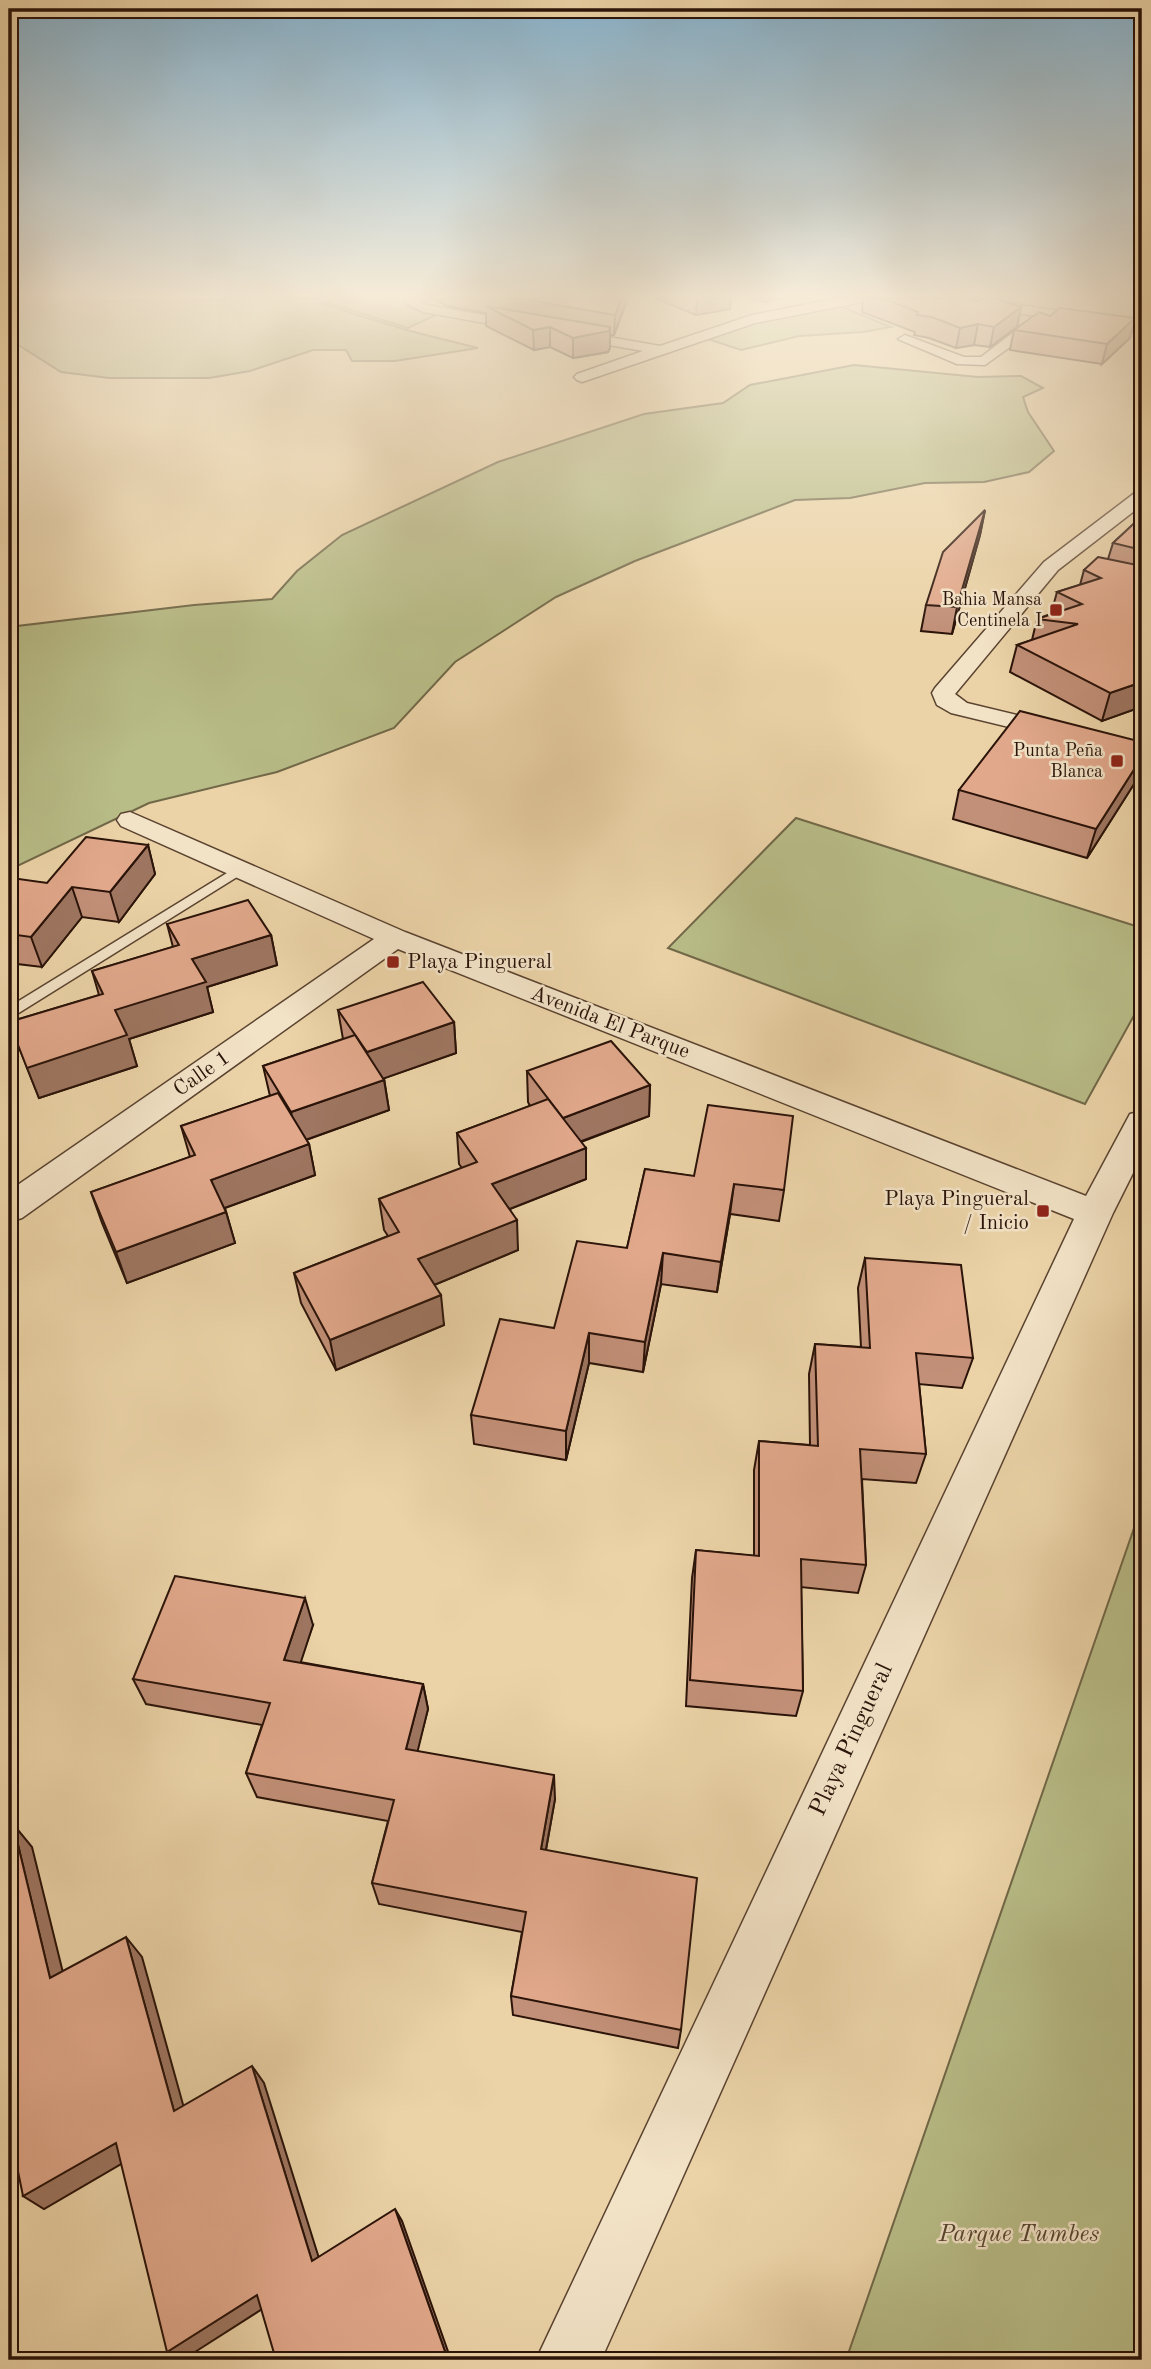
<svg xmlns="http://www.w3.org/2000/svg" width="1151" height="2369" viewBox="0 0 1151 2369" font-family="'Old Standard TT',serif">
<rect width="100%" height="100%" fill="#ebd3a7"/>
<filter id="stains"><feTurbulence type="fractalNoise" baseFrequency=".00286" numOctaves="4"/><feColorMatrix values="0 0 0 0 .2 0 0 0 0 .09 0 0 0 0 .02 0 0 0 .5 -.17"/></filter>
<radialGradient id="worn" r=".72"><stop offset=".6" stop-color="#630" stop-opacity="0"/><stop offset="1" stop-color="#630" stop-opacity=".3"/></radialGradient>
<g fill="#b8bc87" stroke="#716848" stroke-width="2">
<path d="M9,298H88L103,301L327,298L322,304L410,331L478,348L395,361H352L346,350H313L250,371L209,378H109L61,372L9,339Z"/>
<path d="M335,298H405L404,302L413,309L436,315L408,328L328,303Z"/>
<path d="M839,306L891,327L863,332L799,336L741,350L705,338L745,323Z"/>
<path d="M854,365L978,377L1021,376L1043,388L1023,397L1028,412L1054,451L1029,472L984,482L925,483L850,498L795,500L635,561L556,597L455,662L394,728L277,772L149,803L9,870V627L194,605L272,599L297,571L342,535L498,462L644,414L723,403L750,385Z"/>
<path d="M796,818L1142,928V1001L1085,1104L668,948Z"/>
<path d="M1142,1505V2360H846Z"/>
</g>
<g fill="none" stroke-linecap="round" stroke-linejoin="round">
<g stroke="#5a4330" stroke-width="3">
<path id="lane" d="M240,865L245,866V872L9,1019V1007Z"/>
</g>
<g stroke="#5a4330" stroke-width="3">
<g id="street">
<path d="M408,298H421L420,301L427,305L660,346L752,315L839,298H869L863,302L755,323L582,382L577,380L574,377L577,374L643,351L423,312L405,302Z"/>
<path d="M941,298H976L1142,324V332L1050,318L985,365L957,364L898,339L905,335L964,357H981L1035,316L947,302Z"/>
<path d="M1142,491V505L1058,570L955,694L967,703L1142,745V759L951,713L937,705L932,693L935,688L1044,562L1136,492Z"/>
<path d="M130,812L405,932L1086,1196L1130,1114L1142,1111V1155L1113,1213L601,2360H536L1074,1219L398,949L22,1218L9,1222V1191L374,939L121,826L117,820L121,814Z"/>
</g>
</g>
<use href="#lane" fill="#f2e2c6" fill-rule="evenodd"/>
<use href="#street" fill="#f2e2c6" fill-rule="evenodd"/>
</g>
<g fill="#c29078" stroke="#2a1309" stroke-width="2">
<path d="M433,298H626V303L614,335H610V348L608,352L573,358L550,347L534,350L486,326V313L447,306Z"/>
<path d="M655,298H731L730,309L696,315Z"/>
<path d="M747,298H783L766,302Z"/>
<path d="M863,298H970L976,301L1021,307L1017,327L990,347L974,345L956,348L929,338L914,335L915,332L862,312Z"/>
<path d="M1050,316L1135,318L1130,338L1102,364L1010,350L1014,330Z"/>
<path d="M985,510L980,535L952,634L921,631L926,605Z"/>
<path d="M1142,516V709L1141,707L1102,721L1010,672L1017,645L1032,640L1037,619L1051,614L1057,592L1080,585L1084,570L1108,559L1113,543Z"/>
<path d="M1141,773L1087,858L953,819L959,790Z"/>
<path d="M148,845L155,874L119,922L82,917L42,967L9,963V882L47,883Z"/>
<path d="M167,924L271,935L277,965L207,987L213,1012L129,1039L137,1066L39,1098L9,1022L99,995L92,971L173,947Z"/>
<path d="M338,1010L454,1022L456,1053L384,1078L389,1110L306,1140L309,1144L315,1175L225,1208L235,1243L127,1283L102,1223L91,1192L190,1157L181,1126L270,1096L263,1066L343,1039Z"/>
<path d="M527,1071L650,1085L649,1116L581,1142L586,1179L510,1209L518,1250L434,1285L444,1325L336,1370L301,1303L294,1273L388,1236L384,1230L379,1199L462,1168L459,1164L457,1133L530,1106L528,1102Z"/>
<path d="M645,1169L784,1190L779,1221L730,1214L717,1292L661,1284L643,1372L589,1363L566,1460L474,1444L471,1415L554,1328L627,1248Z"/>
<path d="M865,1258L973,1358L962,1388L919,1384L926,1454L916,1483L862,1479L866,1565L858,1593L801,1587L803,1691L796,1716L686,1706L692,1578L696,1550L754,1556V1470L759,1441L810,1445L809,1374L815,1344L861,1347L858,1288Z"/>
<path d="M313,1625L300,1662L423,1684L428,1709L417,1751L555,1799L546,1850L681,2030L678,2048L513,2015L511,1996L522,1932L379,1904L372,1883L388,1821L257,1797L246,1773L262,1725L146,1704L133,1679Z"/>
</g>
<g fill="#9e7661" stroke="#2a1309" stroke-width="2">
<path d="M621,298H626V303L614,335L615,315Z"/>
<path d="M697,298H731L730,309L696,315Z"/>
<path d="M766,298H783L766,302Z"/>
<path d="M1021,307L1017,327L990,347L994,327Z"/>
<path d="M1135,318L1130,338L1102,364L1107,344Z"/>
<path d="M978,324L974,345L956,348L960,328Z"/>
<path d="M550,327V347L534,350L533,330Z"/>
<path d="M610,327V348L608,352L573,358V338Z"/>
<path d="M985,510L980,535L952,634L957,607Z"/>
<path d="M1142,682V703L1141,707L1102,721L1110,693Z"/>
<path d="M1142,757L1141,773L1087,858L1096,829Z"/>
<path d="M148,845L155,874L119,922L110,892Z"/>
<path d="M72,887L82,917L42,967L31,937Z"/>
<path d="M271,935L277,965L207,987L213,1012L129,1039L137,1066L39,1098L27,1068L192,959Z"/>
<path d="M454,1022L456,1053L371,1083L367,1052Z"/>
<path d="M384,1080L389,1110L297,1143L291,1112Z"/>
<path d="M650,1085L649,1116L563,1148V1118Z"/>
<path d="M309,1144L315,1175L219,1210L211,1180Z"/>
<path d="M586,1148V1179L494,1215L492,1184Z"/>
<path d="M734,1184L730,1214L717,1292L721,1262Z"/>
<path d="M226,1212L235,1243L127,1283L116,1252Z"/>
<path d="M517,1220L518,1250L422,1290L418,1259Z"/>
<path d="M663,1253L661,1284L643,1372L645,1342Z"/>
<path d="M441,1295L444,1325L336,1370L330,1340Z"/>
<path d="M589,1333V1363L566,1460V1431Z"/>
<path d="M305,1598L313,1625L293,1686L284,1660Z"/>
<path d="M423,1684L428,1709L412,1774L406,1749Z"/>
<path d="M554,1775L555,1799L542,1871L541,1849Z"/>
<path d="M13,1824L32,1847L69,1997L50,1978Z"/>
<path d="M126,1937L142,1957L189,2126L174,2111Z"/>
<path d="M252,2066L264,2083L323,2271L312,2261Z"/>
<path d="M116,2143L133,2157L44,2209L23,2196Z"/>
<path d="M395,2209L402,2221L451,2360H448Z"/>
<path d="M257,2295L270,2304L184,2359L167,2352Z"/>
</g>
<g fill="#e1a88b" stroke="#2a1309" stroke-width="2">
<path d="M516,298H621L615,315Z"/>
<path d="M882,298H970L976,301L986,298H995L1021,307L994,327L978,324L960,328L932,317L917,315L918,312Z"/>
<path d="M486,306L610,327L609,331L573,338L550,327L533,330Z"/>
<path d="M1060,308L1135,318L1107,344L1014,330L1039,312L1050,316Z"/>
<path d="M985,510L957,607L926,605L943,552Z"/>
<path d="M1142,516V550L1113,543Z"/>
<path d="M1098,557L1142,566V682L1110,693L1017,645L1078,624L1037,619L1082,604L1057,592L1101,578L1084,570Z"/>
<path d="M1020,711L1142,742V757L1096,829L959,790Z"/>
<path d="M86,837L148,845L110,892L72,887L31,937L9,934V882L12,878L47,883Z"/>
<path d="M248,900L271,935L192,959L206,982L115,1010L127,1035L27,1068L9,1022L103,994L92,971L179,945L167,924Z"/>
<path d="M423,982L454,1022L367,1052L338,1010Z"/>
<path d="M355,1035L384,1080L291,1112L263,1066Z"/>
<path d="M611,1041L650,1085L563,1118L527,1071Z"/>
<path d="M278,1093L309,1144L211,1180L226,1212L116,1252L91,1192L195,1155L181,1126Z"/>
<path d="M548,1099L586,1148L492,1184L517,1220L418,1259L441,1295L330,1340L294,1273L399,1232L379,1199L477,1162L457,1133Z"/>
<path d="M708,1105L793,1116L784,1190L734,1184L721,1262L663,1253L645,1342L589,1333L566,1431L471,1415L500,1319L554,1328L577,1241L627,1248L645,1169L694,1176Z"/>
<path d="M865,1258L961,1265L973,1358L916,1353L926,1454L860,1449L866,1565L801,1559L803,1691L690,1680L696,1550L759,1556V1441L818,1446L815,1344L870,1348Z"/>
<path d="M175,1576L305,1598L284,1660L423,1684L406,1749L554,1775L541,1849L697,1878L681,2030L511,1996L526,1912L372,1883L394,1800L246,1773L270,1703L133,1679Z"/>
<path d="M13,1824L50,1978L126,1937L174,2111L252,2066L312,2261L395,2209L448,2360H276L257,2295L167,2352L116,2143L23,2196L9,2127V1826Z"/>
</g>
<linearGradient id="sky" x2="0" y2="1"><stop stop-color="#88b5d1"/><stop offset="0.47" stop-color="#f6ebd7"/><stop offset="1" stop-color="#f6ebd7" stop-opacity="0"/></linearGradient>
<rect width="1151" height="630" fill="url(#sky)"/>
<g fill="#8f2418" stroke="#f2e2c6" stroke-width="2.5">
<rect x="1049" y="603" width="14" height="14" rx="3.5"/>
<rect x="1110" y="754" width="14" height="14" rx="3.5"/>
<rect x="386" y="955" width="14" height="14" rx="3.5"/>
<rect x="1036" y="1204" width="14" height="14" rx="3.5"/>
</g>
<g text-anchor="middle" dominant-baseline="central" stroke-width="5" stroke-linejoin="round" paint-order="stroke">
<g font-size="18" fill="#2a1309" stroke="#f2e2c6" text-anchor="end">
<text x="1042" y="600">Bahia Mansa<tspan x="1042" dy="21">Centinela I</tspan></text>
<text x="1103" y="751">Punta Peña<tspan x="1103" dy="21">Blanca</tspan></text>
</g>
<g font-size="21" fill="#2a1309" stroke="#f2e2c6" text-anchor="start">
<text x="407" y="962">Playa Pingueral</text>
<text x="1029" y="1199" text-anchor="end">Playa Pingueral<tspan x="1029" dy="24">/ Inicio</tspan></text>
</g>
<g font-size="21" fill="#2a1309" stroke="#f2e2c6">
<text transform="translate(610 1023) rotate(21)">Avenida El Parque</text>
<text transform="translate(202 1074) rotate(-35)">Calle 1</text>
</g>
<g font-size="24" fill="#2a1309" stroke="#f2e2c6">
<text transform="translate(852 1740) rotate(-65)">Playa Pingueral</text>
</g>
<g font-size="24" font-style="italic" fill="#55462f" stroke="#f2e2c6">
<text x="1019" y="2235">Parque Tumbes</text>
</g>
</g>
<rect width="1151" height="2369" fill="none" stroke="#ebd3a7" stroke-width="35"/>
<rect x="10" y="10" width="1130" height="2348" fill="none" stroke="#2a1309" stroke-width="3.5"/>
<rect x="18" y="18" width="1116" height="2334" fill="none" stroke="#2a1309" stroke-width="2"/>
<rect width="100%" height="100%" filter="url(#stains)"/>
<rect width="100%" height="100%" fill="url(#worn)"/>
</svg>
